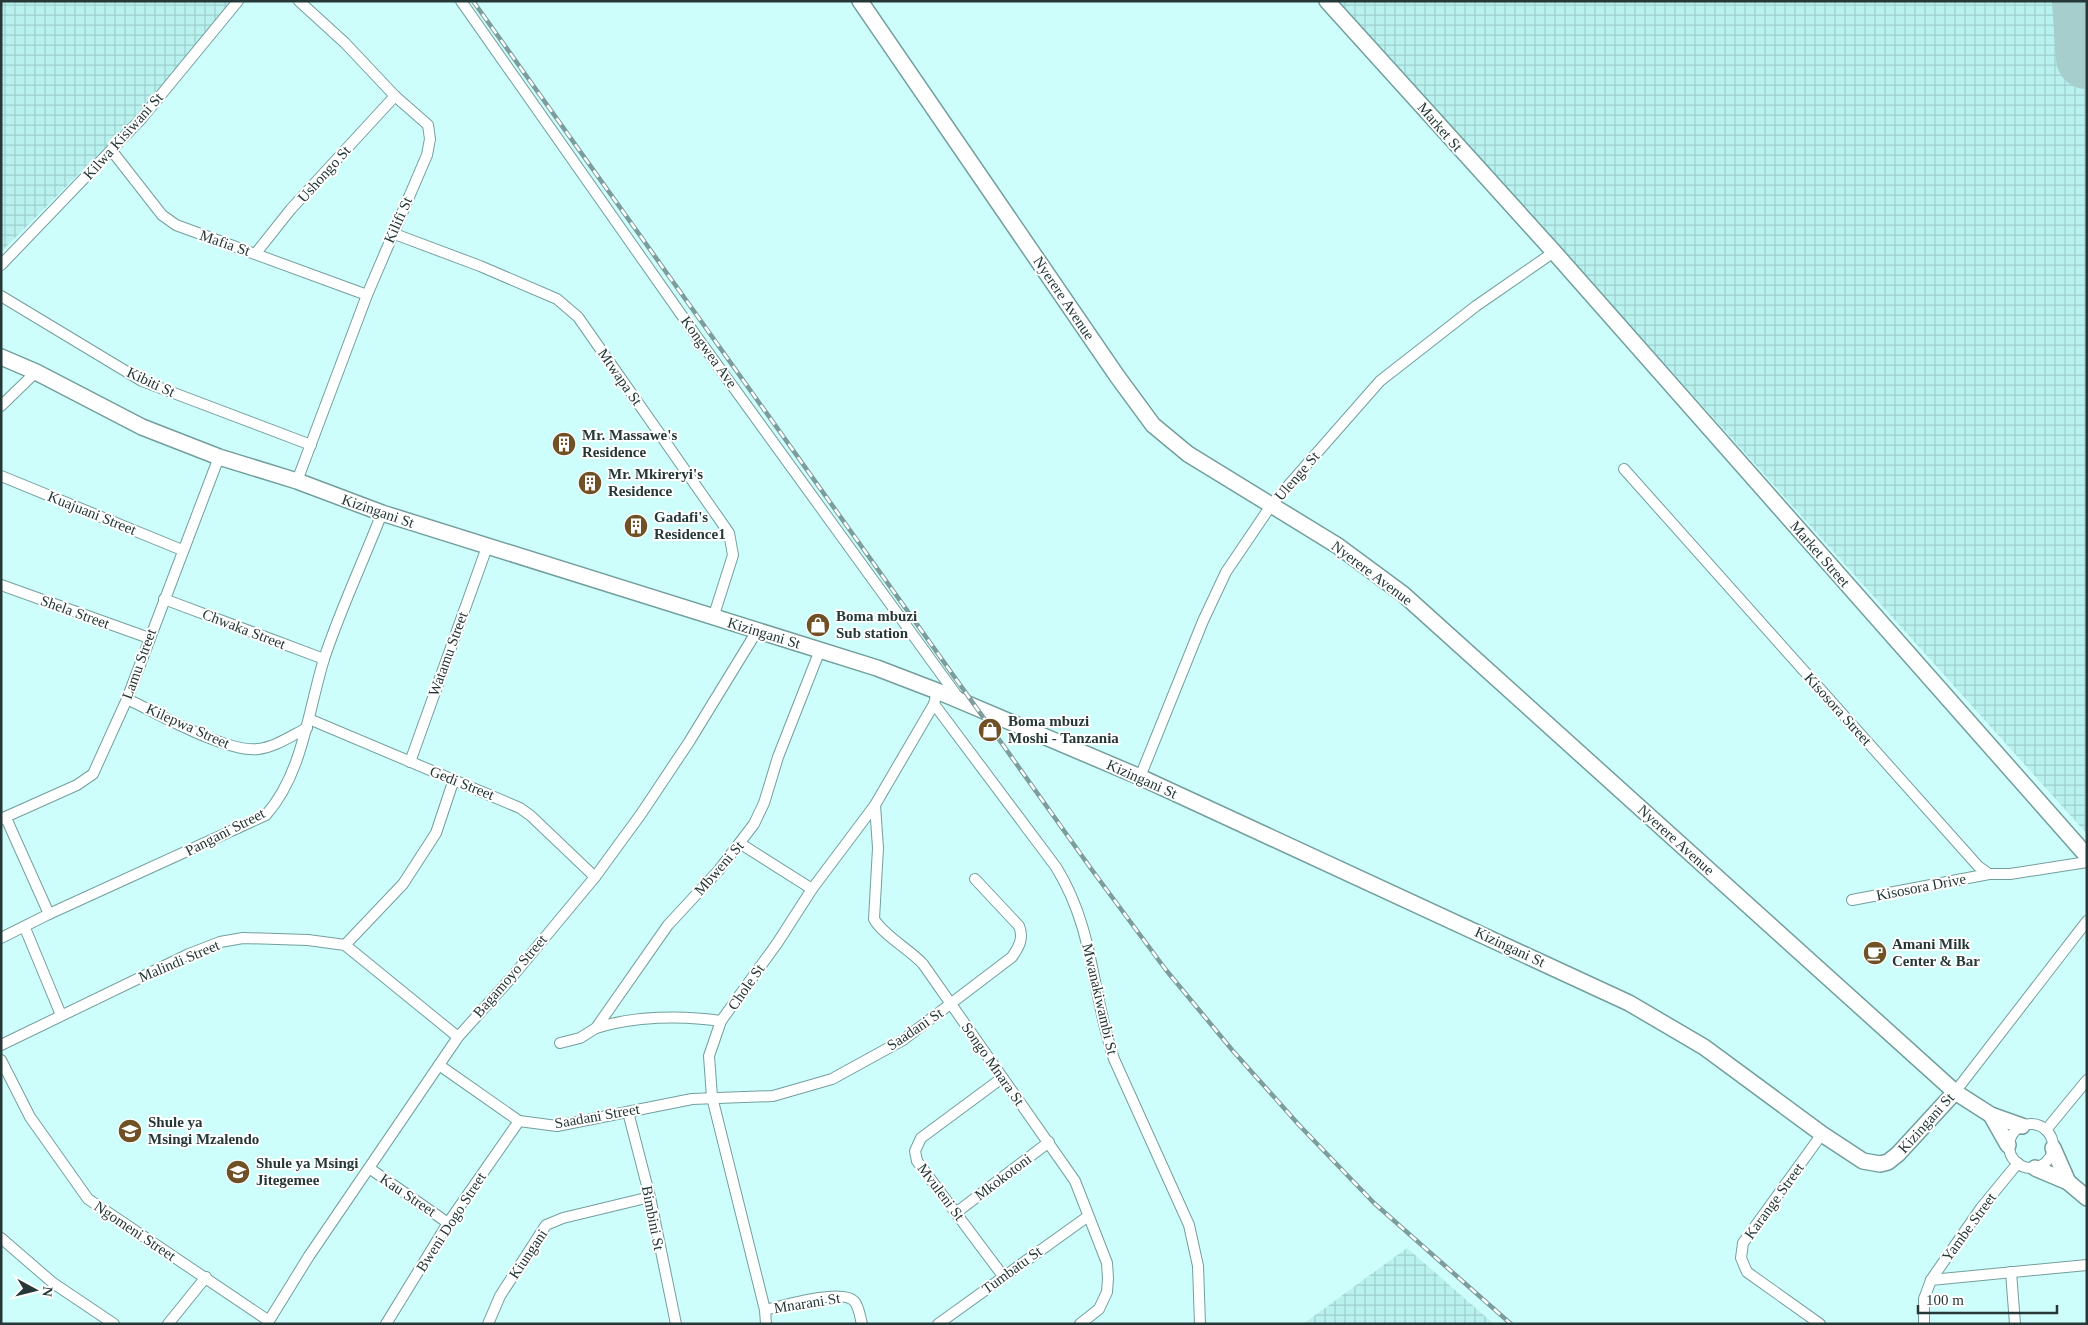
<svg xmlns="http://www.w3.org/2000/svg" width="2088" height="1325" viewBox="0 0 2088 1325" font-family="Georgia,serif">
<defs>
<pattern id="industrial-grid" width="8" height="8" patternUnits="userSpaceOnUse" patternTransform="scale(1.25)"><rect width="8" height="8" fill="#b8f1ee"/><path d="M0 4h8M4 0v8" fill="none" stroke="#9ecfcd"/></pattern>
</defs>
<rect width="100%" height="100%" fill="#cefefc"/>
<g fill="url(#industrial-grid)">
<path d="M1,1H232L166,86L1,252Z"/>
<path d="M1339,1H2087V834Z"/>
<path d="M1407,1248L1494,1324H1303Z"/>
</g>
<g fill="none" stroke-linecap="round" stroke-linejoin="round">
<path stroke="#a5cecc" stroke-width="62" d="M2083,1L2087,58"/>
<g stroke="#729f9d" stroke-width="12">
<g id="street">
<path d="M461,1L697,337L960,700"/>
<path d="M112,151L162,215L176,225L367,295"/>
<path d="M392,233L480,266L557,299L578,317L729,533L733,555L713,618"/>
<path d="M256,253L291,209L395,96"/>
<path d="M1,265L142,118L238,1"/>
<path d="M1,296L142,381L311,445"/>
<path d="M1,406L36,372"/>
<path d="M1624,469L1978,866L1989,874H2010L2087,862"/>
<path d="M1,476L182,550"/>
<path d="M297,481L367,295L427,155L430,139L428,125L395,96L345,43L299,1"/>
<path d="M1,585L149,638"/>
<path d="M164,599L324,659"/>
<path d="M127,699C157,713 227,753 258,749C275,747 291,736 307,728"/>
<path d="M934,704L1056,867C1095,930 1091,992 1114,1059L1189,1225L1198,1266L1200,1324"/>
<path d="M309,719L520,808L531,816L595,877"/>
<path d="M410,762L487,547"/>
<path d="M1140,777L1203,621L1226,572L1272,504L1380,381L1476,306L1554,252"/>
<path d="M875,805L878,848L874,919C883,935 909,949 923,964L1075,1181L1107,1263L1108,1278L1107,1292L1099,1309L1080,1324"/>
<path d="M6,818L49,914"/>
<path d="M1,819L77,785L93,774L127,699L219,457"/>
<path d="M741,844L812,889"/>
<path d="M1852,900L1989,874"/>
<path d="M25,928L61,1015"/>
<path d="M1,938L49,914L266,815C303,773 308,711 324,659C340,610 363,562 382,513"/>
<path d="M345,945L403,884L436,833L454,779"/>
<path d="M596,1028C634,1016 682,1015 721,1021"/>
<path d="M560,1043L580,1038L596,1028L668,925L719,870L754,824L764,803L778,757L820,650"/>
<path d="M1,1045L189,954L220,942L243,938L308,940L345,945L458,1037"/>
<path d="M1,1060L30,1117L88,1199L269,1321"/>
<path d="M439,1065L519,1121L557,1126L692,1099L773,1096L832,1079L903,1040L1012,957C1019,947 1024,938 1019,926L975,879"/>
<path d="M1002,1078L921,1138L915,1151L917,1161L1003,1276"/>
<path d="M1955,1092L2087,921"/>
<path d="M628,1112L650,1197L676,1324"/>
<circle cx="2031" cy="1146" r="22"/>
<path d="M2046,1130L2087,1080"/>
<path d="M369,1168L448,1223"/>
<path d="M957,1212L1049,1142"/>
<path d="M1,1238L53,1283L114,1324"/>
<path d="M2011,1272L2015,1324"/>
<path d="M1931,1280L2087,1265"/>
<path d="M765,1310C782,1306 842,1288 854,1301C859,1306 860,1317 862,1324"/>
<path d="M168,1324L206,1277"/>
<path d="M267,1324L309,1256L458,1037L512,977L595,877L641,814L689,742L757,631"/>
<path d="M386,1324L448,1223L519,1121"/>
<path d="M488,1324L500,1296L546,1225L563,1218L650,1197"/>
<path d="M766,1324L765,1310L712,1097L709,1056L721,1021L778,942L812,889L875,805L934,704L937,691"/>
<path d="M938,1324L1087,1217"/>
<path d="M1820,1324L1747,1272L1741,1258L1743,1243L1822,1134"/>
<path d="M1924,1324V1299L1931,1280L1981,1208L2018,1163"/>
</g>
</g>
<g stroke="#729f9d" stroke-width="18">
<g id="secondary">
<path d="M860,1L1117,376L1153,425L1188,454L1338,546L1403,594L1955,1092L1991,1115L2022,1126"/>
<path d="M1327,1L1554,252L2087,856"/>
<path d="M1,357L36,372L142,427L219,457L297,481L382,513L877,668L937,691L1140,777L1629,1003L1704,1047L1822,1134L1863,1161L1880,1164L1888,1162L1898,1154L1955,1092"/>
<path d="M1991,1115L2008,1145"/>
<path d="M2053,1148L2068,1182"/>
<path d="M2035,1168L2068,1182L2087,1198"/>
</g>
</g>
<use href="#street" stroke="#fff" stroke-width="10"/>
<use href="#secondary" stroke="#fff" stroke-width="15"/>
<g stroke="#7c9d9c" stroke-width="4.5">
<path id="rail" d="M473,1L1092,870L1166,970L1233,1051L1299,1125L1374,1203L1511,1324"/>
</g>
<use href="#rail" stroke="#fff" stroke-width="2.5" stroke-dasharray="8" stroke-linecap="butt"/>
</g>
<defs>
<g id="building-disc" transform="scale(1.25)"><circle r="9.5" fill="#705126" stroke="#fff"/><path d="M-4-6H4V6H1V3H-1V6H-4ZM-2.5-4.3h1.7v1.8h-1.7ZM.8-4.3h1.7v1.8H.8ZM-2.5-1h1.7V.8h-1.7ZM.8-1h1.7V.8H.8Z" fill="#fff"/></g>
<g id="shop-disc" transform="scale(1.25)"><circle r="9.5" fill="#705126" stroke="#fff"/><path d="M-5-2.5h2.3a2.7 3.5 0 0 1 5.4 0H5L5.5 6h-11ZM-1.5-2.5h3a1.5 2.3 0 0 0-3 0Z" fill="#fff"/></g>
<g id="cafe-disc" transform="scale(1.25)"><circle r="9.5" fill="#705126" stroke="#fff"/><path d="M-5.5-4.5H6V0H3Q3 3.5 0 3.5H-2.5Q-5.5 3.5-5.5 0ZM3-3.2v2h1.7v-2ZM-6 4.5H4V6H-6Z" fill="#fff"/></g>
<g id="school-disc" transform="scale(1.25)"><circle r="9.5" fill="#705126" stroke="#fff"/><path d="M0-5L7-2L0 1L-7-2ZM-4 1L0 2.5L4 1V4Q0 6-4 4Z" fill="#fff"/></g>
</defs>
<g fill-rule="evenodd">
<use href="#building-disc" x="564" y="444"/>
<use href="#building-disc" x="590" y="483"/>
<use href="#building-disc" x="636" y="526"/>
<use href="#shop-disc" x="818" y="625"/>
<use href="#shop-disc" x="990" y="730"/>
<use href="#cafe-disc" x="1875" y="953"/>
<use href="#school-disc" x="130" y="1131"/>
<use href="#school-disc" x="238" y="1172"/>
</g>
<g text-anchor="middle" dominant-baseline="central" stroke-width="4" stroke-linejoin="round" paint-order="stroke">
<g font-size="15" fill="#253837" stroke="#fff">
<text transform="translate(1440 127) rotate(49)">Market St</text>
<text transform="translate(123 136) rotate(-48)">Kilwa Kisiwani St</text>
<text transform="translate(324 174) rotate(-48)">Ushongo St</text>
<text transform="translate(398 220) rotate(-66)">Kilifi St</text>
<text transform="translate(225 243) rotate(19)">Mafia St</text>
<text transform="translate(1064 298) rotate(56)">Nyerere Avenue</text>
<text transform="translate(709 352) rotate(54)">Kongwea Ave</text>
<text transform="translate(620 377) rotate(55)">Mtwapa St</text>
<text transform="translate(151 382) rotate(25)">Kibiti St</text>
<text transform="translate(1297 476) rotate(-49)">Ulenge St</text>
<text transform="translate(378 511) rotate(19)">Kizingani St</text>
<text transform="translate(92 513) rotate(22)">Kuajuani Street</text>
<text transform="translate(1820 554) rotate(49)">Market Street</text>
<text transform="translate(1372 573) rotate(37)">Nyerere Avenue</text>
<text transform="translate(75 612) rotate(20)">Shela Street</text>
<text transform="translate(244 629) rotate(21)">Chwaka Street</text>
<text transform="translate(764 633) rotate(17)">Kizingani St</text>
<text transform="translate(448 654) rotate(-70)">Watamu Street</text>
<text transform="translate(139 664) rotate(-70)">Lamu Street</text>
<text transform="translate(1838 709) rotate(48)">Kisosora Street</text>
<text transform="translate(188 726) rotate(24)">Kilepwa Street</text>
<text transform="translate(1142 779) rotate(24)">Kizingani St</text>
<text transform="translate(462 783) rotate(22)">Gedi Street</text>
<text transform="translate(225 832) rotate(-27)">Pangani Street</text>
<text transform="translate(1676 840) rotate(42)">Nyerere Avenue</text>
<text transform="translate(719 868) rotate(-49)">Mbweni St</text>
<text transform="translate(1921 887) rotate(-11)">Kisosora Drive</text>
<text transform="translate(1510 947) rotate(25)">Kizingani St</text>
<text transform="translate(179 961) rotate(-23)">Malindi Street</text>
<text transform="translate(510 976) rotate(-49)">Bagamoyo Street</text>
<text transform="translate(746 987) rotate(-55)">Chole St</text>
<text transform="translate(1100 999) rotate(77)">Mwanakiwambi St</text>
<text transform="translate(915 1029) rotate(-34)">Saadani St</text>
<text transform="translate(993 1064) rotate(55)">Songo Mnara St</text>
<text transform="translate(597 1116) rotate(-10)">Saadani Street</text>
<text transform="translate(1926 1123) rotate(-48)">Kizingani St</text>
<text transform="translate(1003 1177) rotate(-37)">Mkokotoni</text>
<text transform="translate(941 1192) rotate(53)">Mvuleni St</text>
<text transform="translate(408 1195) rotate(34)">Kau Street</text>
<text transform="translate(1774 1201) rotate(-54)">Karange Street</text>
<text transform="translate(653 1218) rotate(79)">Bimbini St</text>
<text transform="translate(451 1222) rotate(-57)">Bweni Dogo Street</text>
<text transform="translate(1969 1227) rotate(-54)">Yambe Street</text>
<text transform="translate(135 1231) rotate(34)">Ngomeni Street</text>
<text transform="translate(528 1254) rotate(-56)">Kiungani</text>
<text transform="translate(1012 1270) rotate(-36)">Tumbatu St</text>
<text transform="translate(807 1303) rotate(-9)">Mnarani St</text>
</g>
<g font-size="15" font-weight="bold" fill="#253837" stroke="#fff" text-anchor="start">
<text x="582" y="435">Mr. Massawe's<tspan x="582" dy="17">Residence</tspan></text>
<text x="608" y="474">Mr. Mkireryi's<tspan x="608" dy="17">Residence</tspan></text>
<text x="654" y="517">Gadafi's<tspan x="654" dy="17">Residence1</tspan></text>
<text x="836" y="616">Boma mbuzi<tspan x="836" dy="17">Sub station</tspan></text>
<text x="1008" y="721">Boma mbuzi<tspan x="1008" dy="17">Moshi - Tanzania</tspan></text>
<text x="1892" y="944">Amani Milk<tspan x="1892" dy="17">Center &amp; Bar</tspan></text>
<text x="148" y="1122">Shule ya<tspan x="148" dy="17">Msingi Mzalendo</tspan></text>
<text x="256" y="1163">Shule ya Msingi<tspan x="256" dy="17">Jitegemee</tspan></text>
</g>
</g>
<rect width="2088" height="1325" fill="none" stroke="#253837" stroke-width="5"/>
<g transform="translate(35 1290) rotate(97)" stroke="#ffffff" stroke-width="4" paint-order="stroke">
<path d="M0-4L9 19L0 12L-9 19Z" fill="#253837"/>
<text y="-8" font-size="14" font-weight="bold" text-anchor="middle" fill="#253837">N</text>
</g>
<path d="M1918 1305v8h139v-8" fill="none" stroke="#253837" stroke-width="2.5"/>
<text x="1926" y="1305" font-size="15" fill="#253837" stroke="#ffffff" stroke-width="4" paint-order="stroke">100 m</text>
</svg>
